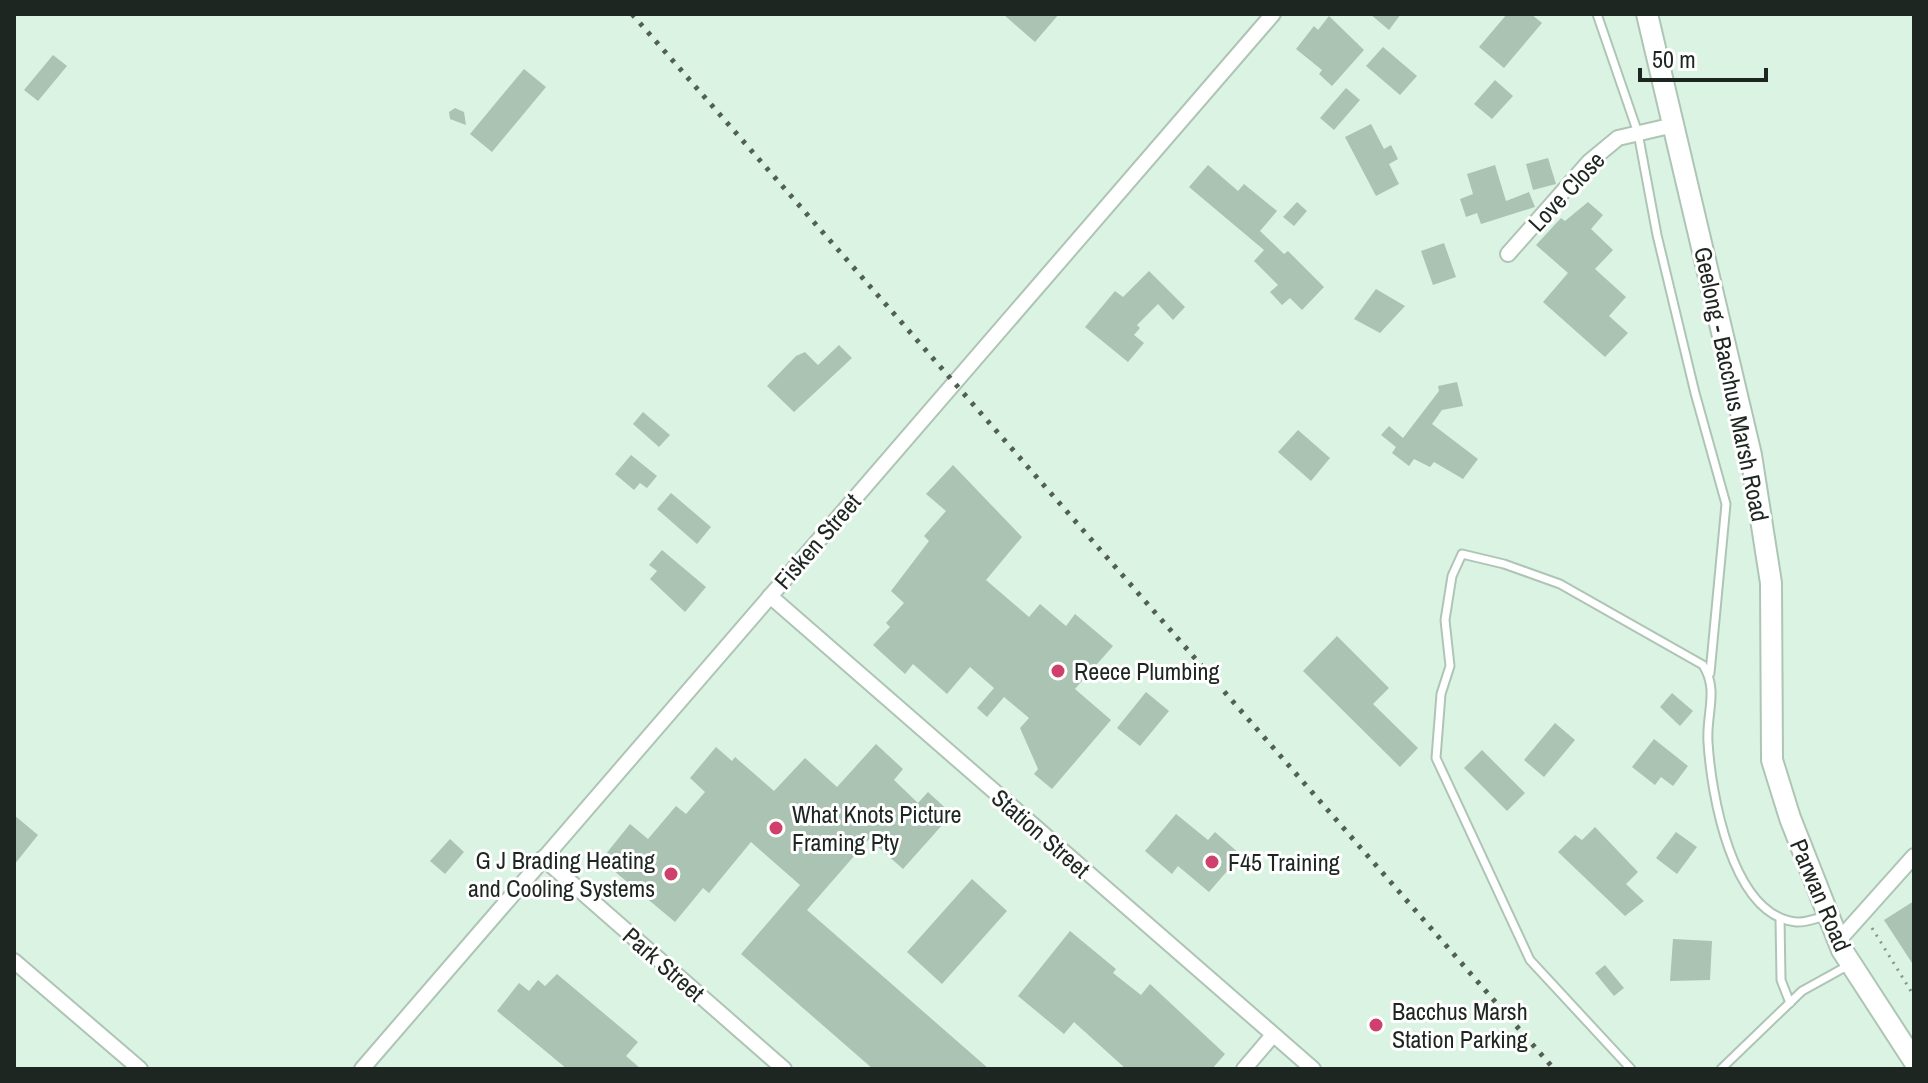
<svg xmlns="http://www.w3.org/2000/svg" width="1928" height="1083" viewBox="0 0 1928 1083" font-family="'Archivo Narrow',sans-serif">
<rect width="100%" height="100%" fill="#dbf3e3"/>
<g fill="#abc3b3">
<path d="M1003,14H1059L1035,42Z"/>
<path d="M1370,14H1401L1389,30Z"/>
<path d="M1507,14H1531L1542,23L1504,68L1479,47Z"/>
<path d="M1329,16L1364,50L1332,86L1319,74L1322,70L1296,49L1314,26L1318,30Z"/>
<path d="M1383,47L1417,76L1400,95L1366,66Z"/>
<path d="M53,55L67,66L38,101L24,90Z"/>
<path d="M524,69L546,87L492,152L470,134Z"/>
<path d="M1495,80L1513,96L1492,119L1474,104Z"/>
<path d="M1346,88L1360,100L1334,130L1320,118Z"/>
<path d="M455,108L464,112L466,125L450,119L449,112Z"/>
<path d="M1371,124L1384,149L1391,145L1398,159L1389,164L1399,184L1376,196L1345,137Z"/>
<path d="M1548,158L1556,184L1533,190L1526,164Z"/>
<path d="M1208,165L1238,191L1244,184L1277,211L1260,231L1284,254L1288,251L1324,287L1302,310L1290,298L1282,305L1270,292L1278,285L1254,261L1264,250L1189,187Z"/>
<path d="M1495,165L1506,201L1529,192L1535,207L1481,224L1477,213L1466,217L1460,199L1473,194L1467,174Z"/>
<path d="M1297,202L1307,211L1294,226L1283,217Z"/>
<path d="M1588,202L1603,215L1591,229L1613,250L1595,269L1626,297L1609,316L1628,333L1605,357L1543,302L1568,273L1536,245L1561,218L1565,221Z"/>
<path d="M1444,243L1456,277L1433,285L1421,251Z"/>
<path d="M1149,271L1185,307L1173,320L1158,304L1137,325L1140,328L1134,335L1144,343L1128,362L1085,327L1115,291L1123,297Z"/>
<path d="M1376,289L1405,306L1380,333L1354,319Z"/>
<path d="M839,345L852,358L794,412L767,386L796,356L805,352L818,365Z"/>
<path d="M1457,382L1463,406L1442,410L1432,424L1478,459L1463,479L1434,462L1430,467L1414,459L1409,466L1392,453L1396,447L1381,435L1389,426L1403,438L1439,391L1438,386Z"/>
<path d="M643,412L670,435L659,447L633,424Z"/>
<path d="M1298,430L1330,458L1311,481L1278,452Z"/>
<path d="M631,455L657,476L647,488L640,483L634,490L615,474Z"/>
<path d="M953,465L1022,537L986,580L1029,617L1040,604L1066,626L1075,614L1113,646L1075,689L1111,720L1052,789L1034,774L1038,769L1020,728L1029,718L1004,697L987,717L977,708L994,688L970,667L947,694L913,664L905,674L873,645L890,627L886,623L904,603L891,591L929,541L924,536L946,511L926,494Z"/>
<path d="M671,493L711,527L697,544L657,509Z"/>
<path d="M662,550L706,587L685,612L650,579L657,571L649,565Z"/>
<path d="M1337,636L1389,688L1373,704L1418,748L1400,767L1303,671Z"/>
<path d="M1146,692L1169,711L1140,746L1117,728Z"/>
<path d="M1672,693L1693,711L1680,726L1660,707Z"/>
<path d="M1555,723L1575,740L1544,777L1524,760Z"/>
<path d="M1654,739L1688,766L1673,786L1661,777L1655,785L1632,767Z"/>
<path d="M876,744L903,769L894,780L918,803L928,792L952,814L903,869L869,839L807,910L989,1069H873L741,954L800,885L751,842L709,893L703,888L675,922L601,860L630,824L648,839L676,806L686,814L705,792L690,778L716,747L732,761L735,757L774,791L805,758L837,787Z"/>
<path d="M1482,750L1525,793L1507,811L1464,768Z"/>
<path d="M1176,814L1208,840L1215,832L1241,855L1209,892L1178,866L1172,874L1145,851Z"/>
<path d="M14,815L38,835L14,865Z"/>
<path d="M1595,827L1638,872L1626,884L1644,901L1625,916L1558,852L1575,835L1582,840Z"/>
<path d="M1676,832L1697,847L1677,874L1656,858Z"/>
<path d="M450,839L464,852L445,874L430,861Z"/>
<path d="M972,879L1007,911L942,984L907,952Z"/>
<path d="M1914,901V966L1884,920Z"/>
<path d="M1070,931L1116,969L1113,973L1141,995L1150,984L1225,1054L1212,1069H1126L1074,1022L1064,1034L1018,996Z"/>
<path d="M1673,939L1712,941L1710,980L1670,981Z"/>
<path d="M1605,965L1624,988L1614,996L1595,973Z"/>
<path d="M557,974L638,1042L626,1056L641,1069H567L497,1011L519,983L529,991L538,980L545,986Z"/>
</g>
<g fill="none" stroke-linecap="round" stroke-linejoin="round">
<g stroke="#aec5b6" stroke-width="11">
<g id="service">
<path d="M1597,14L1638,133L1657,235L1695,393L1726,504L1710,673"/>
<path d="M1780,918L1781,980L1790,1003"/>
<path d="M1631,1069L1530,960L1436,758L1441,694L1450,666L1445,620L1452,576L1462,554L1504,564L1560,584L1703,665C1719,690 1706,714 1708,742C1711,792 1731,915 1796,922C1805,923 1817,918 1826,916"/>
<path d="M1721,1069L1802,991L1849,965"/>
</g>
</g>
<g stroke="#aec5b6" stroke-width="18">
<g id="minor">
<path d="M1508,254L1589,162L1618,138L1674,125"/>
<path d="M770,596L1313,1069"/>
<path d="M543,858L784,1069"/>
<path d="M1838,941L1914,856"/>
<path d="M14,961L140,1069"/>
<path d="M362,1069L1273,14"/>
<path d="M1244,1069L1273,1035"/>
</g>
</g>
<g stroke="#aec5b6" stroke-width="24">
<path id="secondary" d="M1647,14L1751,455L1771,583L1772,760L1790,818L1842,950L1914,1061"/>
</g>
<path stroke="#85978b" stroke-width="3" stroke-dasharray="2 6" stroke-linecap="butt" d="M1872,928L1914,996"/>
<use href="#service" stroke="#fff" stroke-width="7"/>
<use href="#minor" stroke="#fff" stroke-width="14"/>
<use href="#secondary" stroke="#fff" stroke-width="20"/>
<path stroke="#525f57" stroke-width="5" stroke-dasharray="4 8" stroke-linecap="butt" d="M632,14L1554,1069"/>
</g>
<g fill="#cf416c" stroke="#fff" stroke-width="3">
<circle cx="1058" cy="671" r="8"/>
<circle cx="776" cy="828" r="8"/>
<circle cx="1212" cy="862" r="8"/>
<circle cx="671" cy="874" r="8"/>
<circle cx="1376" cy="1025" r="8"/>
</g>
<g text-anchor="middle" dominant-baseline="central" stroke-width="6" stroke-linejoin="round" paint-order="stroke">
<g font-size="24" fill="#1d2620" stroke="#fff">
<text transform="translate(1566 191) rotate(-47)">Love Close</text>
<text transform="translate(1732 384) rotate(78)">Geelong - Bacchus Marsh Road</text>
<text transform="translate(817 541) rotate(-49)">Fisken Street</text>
<text transform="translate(1041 833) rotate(41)">Station Street</text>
<text transform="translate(1821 895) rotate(67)">Parwan Road</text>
<text transform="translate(664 964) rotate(41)">Park Street</text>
</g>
<g font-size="24" fill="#1d2620" stroke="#fff" text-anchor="start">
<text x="1074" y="671">Reece Plumbing</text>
<text x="792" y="814">What Knots Picture<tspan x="792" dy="28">Framing Pty</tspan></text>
<text x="655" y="860" text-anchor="end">G J Brading Heating<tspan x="655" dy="28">and Cooling Systems</tspan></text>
<text x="1228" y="862">F45 Training</text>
<text x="1392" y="1011">Bacchus Marsh<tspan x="1392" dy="28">Station Parking</tspan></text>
</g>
</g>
<rect width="1928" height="1083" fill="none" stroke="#1d2620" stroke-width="32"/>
<path d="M1640 68v12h126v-12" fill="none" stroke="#1d2620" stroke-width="4"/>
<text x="1652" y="68" font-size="24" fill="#1d2620" stroke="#ffffff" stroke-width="6" paint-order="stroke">50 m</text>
</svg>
